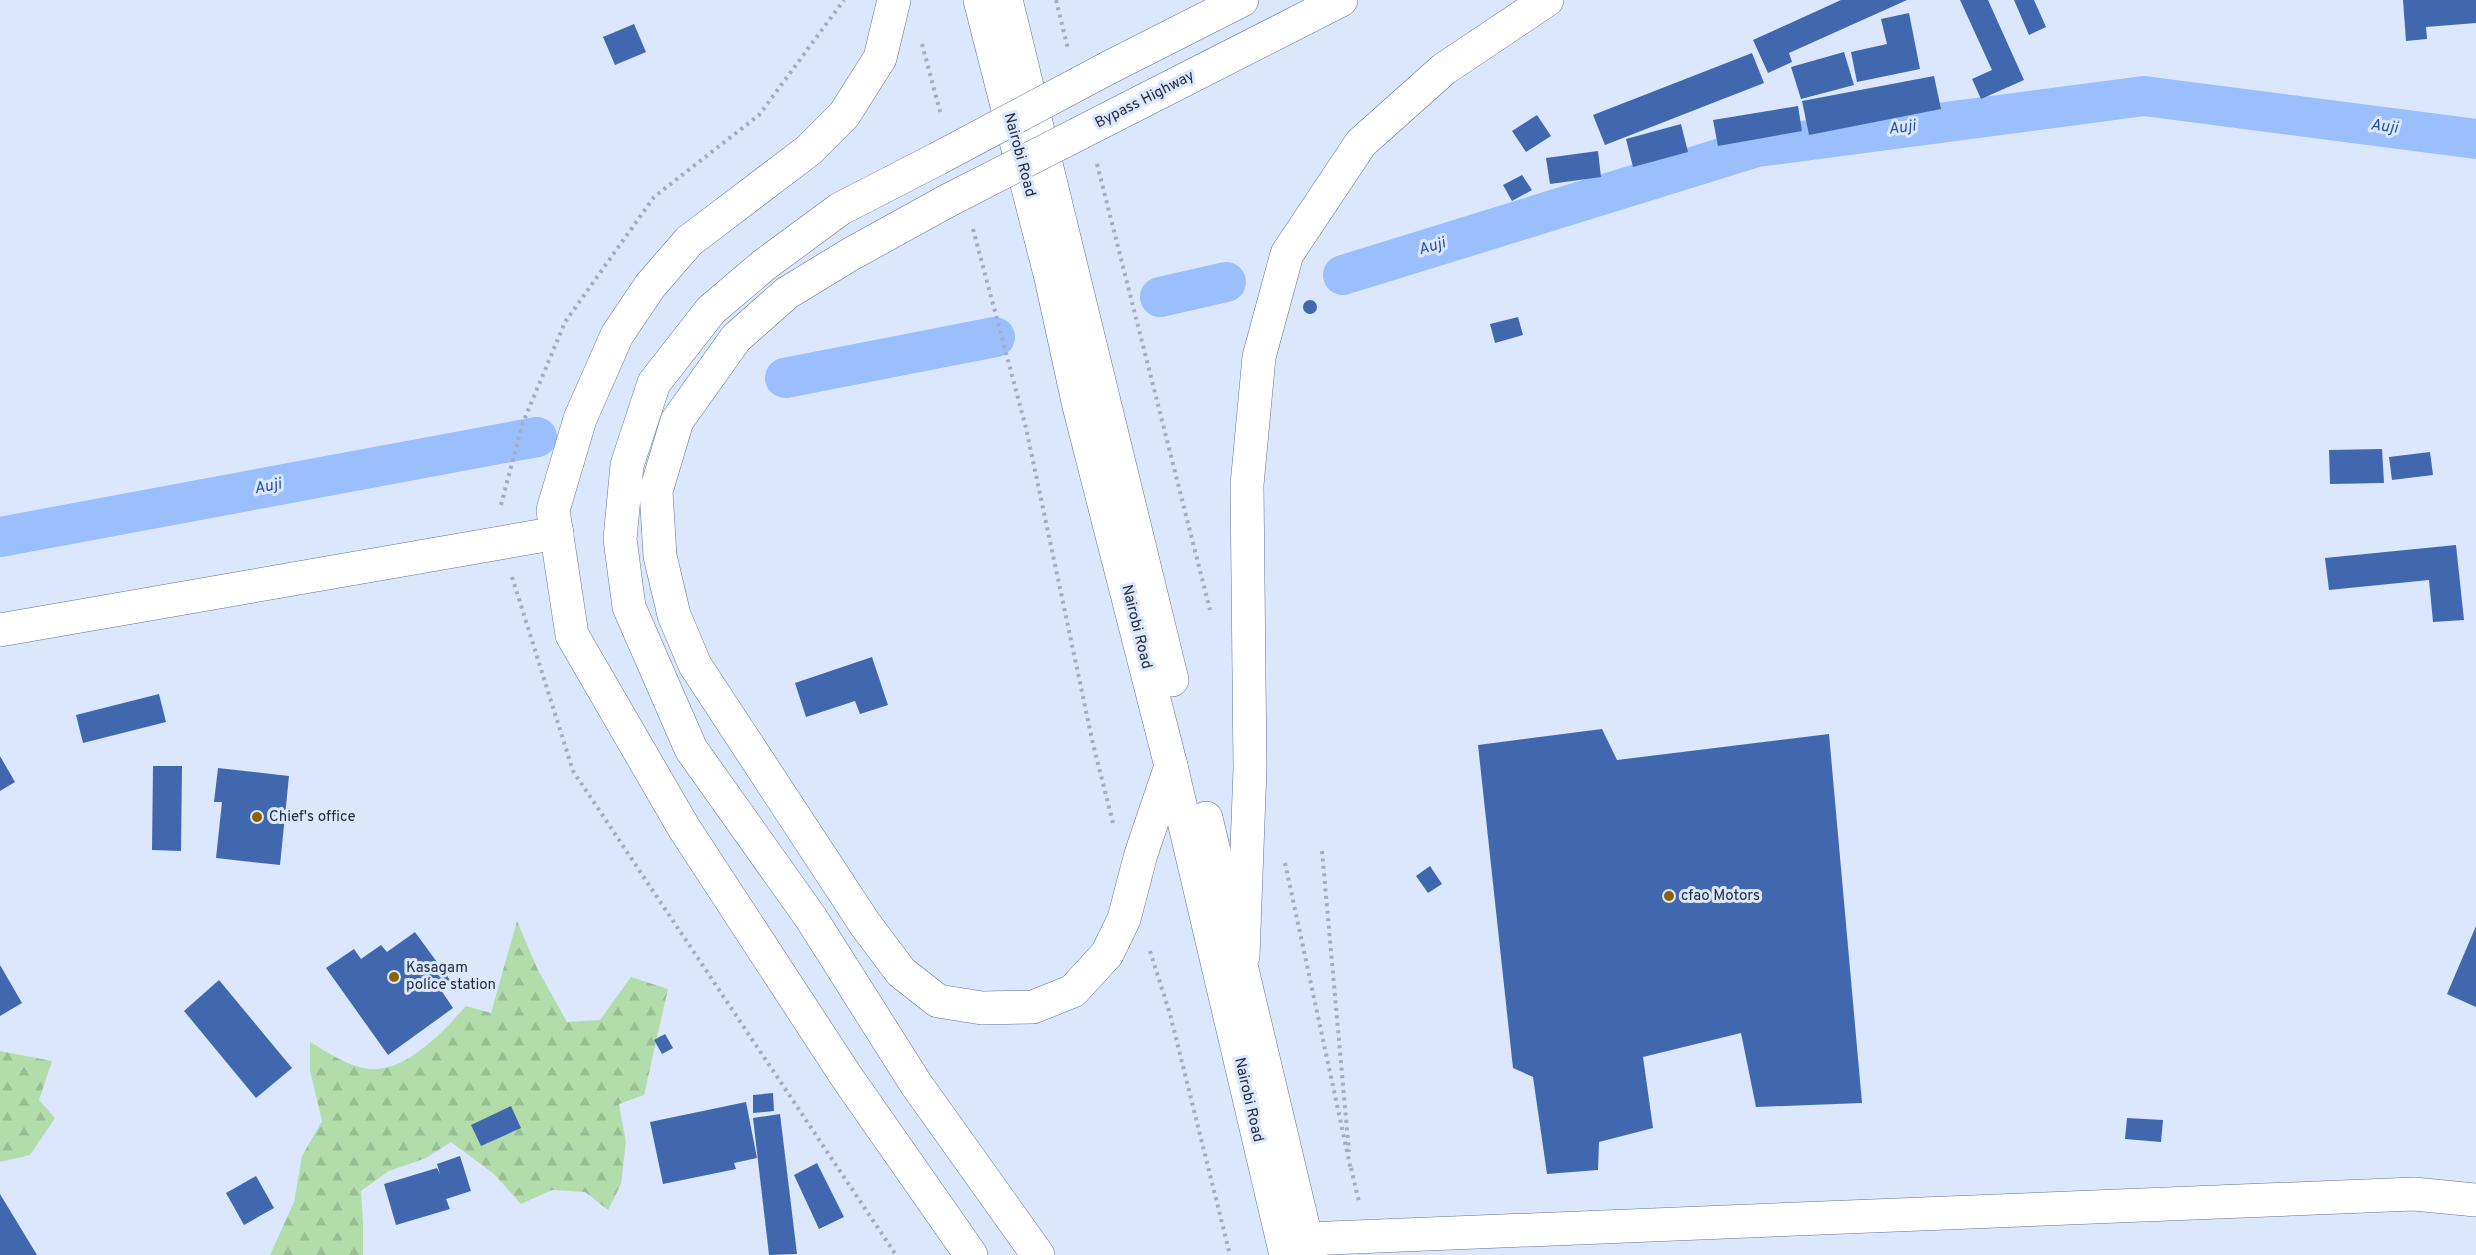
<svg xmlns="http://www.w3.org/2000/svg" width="2476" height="1255" viewBox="0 0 2476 1255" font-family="Overpass,sans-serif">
<defs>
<pattern id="forest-firs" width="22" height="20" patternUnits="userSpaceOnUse" patternTransform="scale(1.5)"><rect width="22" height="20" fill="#b2ddab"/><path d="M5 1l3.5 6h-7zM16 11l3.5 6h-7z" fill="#99be94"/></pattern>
</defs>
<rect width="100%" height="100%" fill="#dbe7fd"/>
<g fill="url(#forest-firs)">
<path d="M517,921L537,968L567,1022L600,1020L631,977L668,989L644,1095L619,1104L626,1142L621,1184L608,1210L585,1192L552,1190L521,1204L494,1174L451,1142L426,1158L389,1171L361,1191L363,1223V1255H270L294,1202L302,1156L322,1121L310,1071V1042C327,1052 344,1064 364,1068C402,1077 443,1032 466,1006L491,1013Z"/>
<path d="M0,1051L52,1061L39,1100L55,1118L30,1155L0,1162Z"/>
</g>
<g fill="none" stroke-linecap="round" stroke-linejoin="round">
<g stroke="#9bbefc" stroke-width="40">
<path d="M1343,275L1757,147L2144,96L2476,139"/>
<path d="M1160,297L1226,282"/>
<path d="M785,378L995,337"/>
<path d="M0,537L537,437"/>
</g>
</g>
<g fill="#4168af">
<path d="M1841,0H1907L1789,53L1792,62L1768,73L1753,40Z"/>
<path d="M1960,0H1988L2024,80L1981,99L1972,79L1992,70Z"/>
<path d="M2014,0H2034L2046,27L2029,35Z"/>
<path d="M2403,0H2476V23L2426,27L2427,39L2406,41Z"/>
<path d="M1909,13L1920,69L1857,82L1851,52L1887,44L1881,19Z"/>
<path d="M634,24L646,52L615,65L603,37Z"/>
<path d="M1844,52L1854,85L1801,99L1791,67Z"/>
<path d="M1752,53L1764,83L1605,145L1593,115Z"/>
<path d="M1934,76L1941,109L1809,135L1802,101Z"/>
<path d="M1798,106L1802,131L1718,146L1713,120Z"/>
<path d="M1537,115L1551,136L1526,152L1512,131Z"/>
<path d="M1681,124L1688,152L1633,167L1626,139Z"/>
<path d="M1598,151L1601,177L1550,184L1546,158Z"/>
<path d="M1522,175L1532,190L1512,201L1503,185Z"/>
<circle cx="1310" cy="307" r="7"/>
<path d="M1518,317L1523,335L1495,343L1490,324Z"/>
<path d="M2382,449L2384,483L2330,484L2329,450Z"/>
<path d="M2430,452L2433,475L2392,480L2389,457Z"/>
<path d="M2456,545L2464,620L2433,622L2429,580L2329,590L2325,558Z"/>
<path d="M872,657L888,705L860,714L855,701L806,717L795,683Z"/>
<path d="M159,694L166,722L83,743L76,715Z"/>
<path d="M1602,729L1617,760L1829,734L1862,1103L1756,1107L1741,1033L1643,1057L1653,1128L1599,1142L1598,1170L1547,1174L1533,1077L1513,1068L1478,745Z"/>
<path d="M0,756L15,782L0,791Z"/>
<path d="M153,766H182L181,851L152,850Z"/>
<path d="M218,768L289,776L280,865L216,858L222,802H214Z"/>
<path d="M1430,866L1442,884L1428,893L1416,876Z"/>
<path d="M2476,926V1007L2447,994Z"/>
<path d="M415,932L450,980L439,987L453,1008L388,1055L326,968L354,949L361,959L381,945L387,952Z"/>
<path d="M0,965L22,1003L0,1016Z"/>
<path d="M219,980L292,1068L256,1098L184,1011Z"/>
<path d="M665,1034L673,1048L662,1054L654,1040Z"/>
<path d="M773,1093L774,1111L753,1113V1095Z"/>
<path d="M746,1102L757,1158L734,1163L736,1169L663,1184L650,1122Z"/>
<path d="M511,1106L521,1128L481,1146L471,1125Z"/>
<path d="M780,1114L797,1254L769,1255L753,1118Z"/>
<path d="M2127,1118L2163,1120L2161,1142L2125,1139Z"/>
<path d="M460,1156L471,1191L446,1199L450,1209L396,1225L384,1184L437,1168L440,1174L437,1164Z"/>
<path d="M817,1163L844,1217L819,1229L794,1175Z"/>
<path d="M256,1176L274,1208L244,1225L226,1193Z"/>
<path d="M0,1194L37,1255H0Z"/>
</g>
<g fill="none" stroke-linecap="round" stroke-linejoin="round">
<g stroke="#617392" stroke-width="34">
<g id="street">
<path d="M0,630L557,533"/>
<path d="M1306,1239L2414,1194L2476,1200"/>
</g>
</g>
<g stroke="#617392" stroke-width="34">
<g id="primary">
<path d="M894,0L880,58L844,115L809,150L689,241L650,286L617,335L580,419L553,510L572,635L684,828L846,1076L971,1255"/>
<path d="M1108,68L1242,0"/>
<path d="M1131,107L1341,0"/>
<path d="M937,159L840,209L764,265L711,310L654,383L627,465L620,539L629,607L691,749L811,918L916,1084L1038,1255"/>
<path d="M949,200L851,254L787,293L736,338L677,421L656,491L660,556L674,615L695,665L865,924L901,972L938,1001L982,1008L1033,1007L1073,991L1107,954L1124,919L1141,854L1171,766"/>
<path d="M1243,956L1250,768L1247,485L1259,357L1287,254L1361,143L1444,69L1547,0"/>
</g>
</g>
<g stroke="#617392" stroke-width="34">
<g id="highway">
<path d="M980,0L1051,278L1079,406L1171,766L1286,1255"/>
<path d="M1006,0L1172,680"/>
<path d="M1206,818L1310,1255"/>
</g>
</g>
<g stroke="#a2adc0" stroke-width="4" stroke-dasharray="3 4.5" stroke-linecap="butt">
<path d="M1056,0L1068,49"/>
<path d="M922,44L941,115"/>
<path d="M1097,164L1210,610"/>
<path d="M973,229L1026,428L1093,744L1113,823"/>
<path d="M501,505L522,425L565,322L654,197L759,115L844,0"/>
<path d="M512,577L573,771L896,1255"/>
<path d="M1322,851L1349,1152"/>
<path d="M1285,863L1351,1170"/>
<path d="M1150,951L1170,1014L1230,1255"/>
<path d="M1351,1168L1359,1202"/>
</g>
<use href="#street" stroke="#fff" stroke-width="33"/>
<use href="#primary" stroke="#fff" stroke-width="33"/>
<use href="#highway" stroke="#fff" stroke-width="33"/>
<g stroke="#617392" stroke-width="34" stroke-linecap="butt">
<g id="primary-bridge">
<path d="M937,159L1108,68"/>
<path d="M949,200L1131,107"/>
</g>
</g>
<use href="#primary-bridge" stroke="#fff" stroke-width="33"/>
</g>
<g fill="#896201" stroke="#dbe7fd" stroke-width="2">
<circle cx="257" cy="817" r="6"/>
<circle cx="1669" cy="896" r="6"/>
<circle cx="394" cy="977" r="6"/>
</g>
<g text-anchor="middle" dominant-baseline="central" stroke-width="6" stroke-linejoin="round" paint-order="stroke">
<g font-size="15" fill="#252d3a" stroke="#dbe7fd">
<text transform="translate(1145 100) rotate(-27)">Bypass Highway</text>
<text transform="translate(1019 155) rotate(75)">Nairobi Road</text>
<text transform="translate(1136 627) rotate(76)">Nairobi Road</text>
<text transform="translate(1248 1100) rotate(77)">Nairobi Road</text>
</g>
<g font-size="15" fill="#252d3a" stroke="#dbe7fd" text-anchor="start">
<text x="269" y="817">Chief's office</text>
<text x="1681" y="896">cfao Motors</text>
<text x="406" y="968">Kasagam<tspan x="406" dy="17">police station</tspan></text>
</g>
<g font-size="16" font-style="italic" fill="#2050a8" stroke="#dbe7fd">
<text transform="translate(2384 127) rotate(7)">Auji</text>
<text transform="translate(1902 128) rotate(-7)">Auji</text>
<text transform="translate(1432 247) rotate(-17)">Auji</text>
<text transform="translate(268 487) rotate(-11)">Auji</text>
</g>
</g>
</svg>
